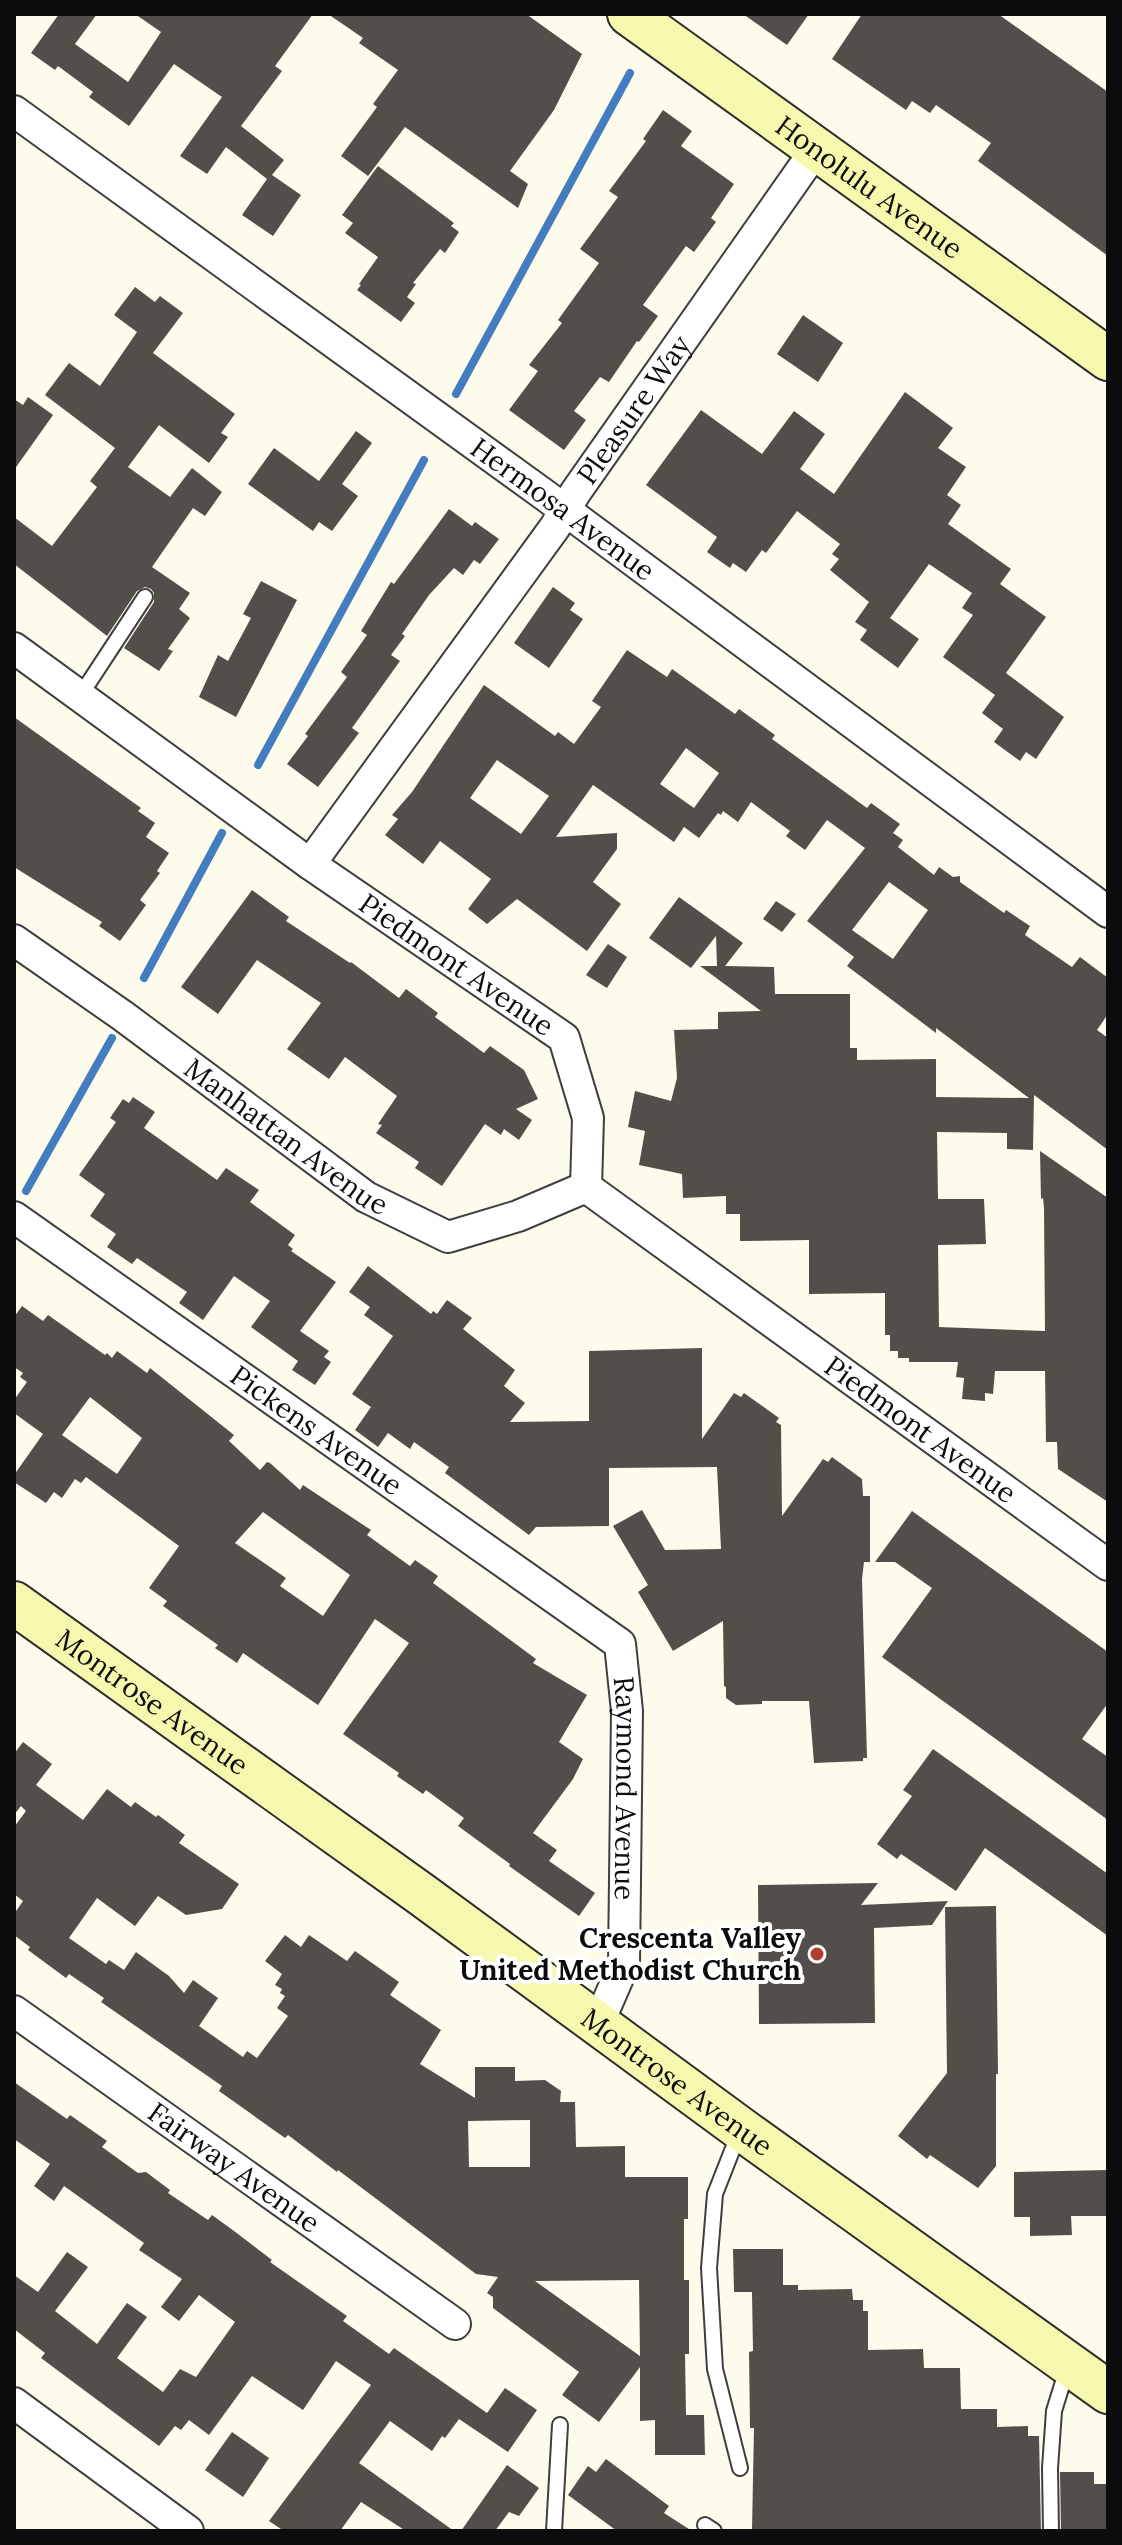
<svg xmlns="http://www.w3.org/2000/svg" width="1122" height="2545" viewBox="0 0 1122 2545" font-family="Lora,serif">
<rect width="100%" height="100%" fill="#fdfcec"/>
<g fill="none" stroke-linecap="round" stroke-linejoin="round">
<g stroke="#437dc0" stroke-width="8">
<path d="M456,394L630,73"/>
<path d="M258,765L424,460"/>
<path d="M144,978L222,833"/>
<path d="M26,1191L112,1038"/>
</g>
</g>
<g fill="#534e49" fill-rule="evenodd">
<path d="M59,14H97L75,44L128,82L161,32L135,14H313L275,66L282,71L241,126L284,160L272,175L301,195L273,236L242,215L267,179L226,147L207,174L180,156L222,97L174,64L129,126L89,97L93,92L58,66L55,70L31,53Z"/>
<path d="M328,14H526L582,54L554,110L510,171L528,184L518,208L405,127L368,176L341,156L377,107L373,104L398,70L359,43L363,38Z"/>
<path d="M743,14H809L787,45Z"/>
<path d="M862,14H998L1108,92V256L978,161L991,143L936,105L930,113L912,101L906,110L832,59Z"/>
<path d="M663,110L692,131L681,146L734,184L711,218L716,222L694,252L686,246L643,305L658,316L639,342L637,341L609,382L600,377L574,411L586,420L564,450L509,410L538,371L529,365L562,323L558,320L599,263L580,249L618,197L609,191L646,141L643,139Z"/>
<path d="M378,166L454,223L451,226L459,232L445,253L440,249L413,283L416,284L407,297L415,303L401,322L357,290L361,285L359,284L378,257L345,233L353,223L342,215Z"/>
<path d="M135,287L155,302L160,296L183,313L153,353L235,414L221,433L228,437L209,463L159,425L128,467L170,497L192,468L222,492L205,516L193,508L152,567L190,593L179,609L190,618L168,649L173,651L159,671L124,648L154,602V593L151,589L145,587L137,591L107,636L14,564V517L52,546L97,487L90,481L115,448L45,395L69,363L100,386L137,332L114,315Z"/>
<path d="M803,315L843,343L818,382L777,354Z"/>
<path d="M905,392L953,428L938,448L966,467L947,495L961,505L948,524L1011,569L1000,584L1046,617L1006,673L1064,717L1036,759L1026,752L1020,761L994,742L1003,729L982,713L995,695L943,657L973,615L962,608L972,593L929,564L890,618L919,639L898,668L860,640L867,630L855,622L869,602L830,570L839,559L832,554L840,544L797,511L766,553L762,550L746,572L733,563L730,568L707,552L717,537L646,485L701,410L762,454L794,411L825,434L800,469L834,494Z"/>
<path d="M28,397L53,415L14,470V399L23,405Z"/>
<path d="M356,431L372,443L342,484L358,496L332,531L319,522L313,531L248,484L274,448L319,481Z"/>
<path d="M449,509L472,526L475,522L499,539L480,564L474,560L463,575L454,568L429,595L402,634L405,636L391,655L400,661L352,728L359,733L318,787L287,764L308,736L305,734L347,677L341,672L367,635L361,631L391,582L394,584Z"/>
<path d="M261,581L297,600L236,717L199,697L218,655L228,661L251,618L243,614Z"/>
<path d="M553,587L575,603L570,610L583,619L549,668L514,643Z"/>
<path d="M627,650L667,677L672,669L735,714L739,709L775,735L772,739L867,808L871,803L900,824L893,833L903,840L898,847L934,875L939,867L953,877L960,876V882L1004,913L1006,910L1030,926L1025,935L1072,967L1080,957L1108,978V1014L1097,1030L1108,1038V1150L1034,1095L1033,1150L1007,1149V1133L937,1132L938,1199H984L986,1244L938,1245L939,1327L1045,1331L1044,1208L1043,1198L1041,1199L1040,1151L1108,1198V1502L1058,1469L1057,1442H1046L1045,1371H995L993,1394L985,1393V1401L962,1399L964,1378L956,1377L958,1362H909V1358H898V1351H890V1335H885V1293L809,1294V1240L740,1241V1214H726V1196L683,1198L682,1174L639,1165L645,1131L628,1127L635,1091L671,1101L677,1078L674,1030L718,1029V1012L761,1011L700,966H717L716,936L691,968L649,938L679,897L743,943L725,966L774,967L775,994H850V1048H857V1060L936,1059V1097L1029,1098L936,1028V1033L847,966L854,957L807,921L865,848L827,820L805,850L786,836L790,831L751,802L738,822L723,811L721,815L718,813L699,838L684,827L674,842L593,785L556,837L617,833V849L593,882L621,904L587,951L517,899L487,924L468,909L491,879L440,841L423,864L385,835L398,819L392,815L412,792L484,685L555,736L558,732L574,744L601,707L592,701ZM686,748L719,773L694,808L660,784ZM497,760L549,796L521,834L470,798ZM889,882L928,910L893,959L852,930Z"/>
<path d="M14,717L141,808L138,811L155,823L146,837L169,853L157,871L160,873L140,900L146,905L120,941L99,926L102,922L14,867Z"/>
<path d="M252,890L289,917L286,921L350,963L351,962L399,998L406,989L438,1013L435,1017L484,1053L490,1046L524,1070L538,1099L516,1109L532,1120L519,1140L504,1129L501,1135L485,1124L442,1186L415,1168L419,1162L376,1133L382,1125L378,1124L397,1096L345,1057L329,1079L287,1049L321,1003L257,960L218,1014L181,987Z"/>
<path d="M776,901L796,914L782,932L763,919Z"/>
<path d="M608,944L627,957L607,988L586,975Z"/>
<path d="M133,1097L155,1112L144,1128L217,1180L226,1168L259,1190L250,1202L295,1235L288,1245L293,1249L291,1251L336,1282L300,1331L329,1351L324,1357L331,1362L315,1385L292,1370L298,1361L251,1327L270,1301L234,1276L203,1320L179,1303L187,1292L137,1258L132,1264L107,1247L116,1234L90,1216L105,1194L79,1175L116,1122L110,1118L123,1099L129,1103Z"/>
<path d="M368,1266L431,1314L433,1311L437,1314L447,1300L472,1318L463,1329L515,1370L504,1386L525,1403L510,1422L589,1421V1351L702,1348V1439L734,1393L741,1397L744,1393L779,1418L776,1422L781,1425L782,1516L823,1459L828,1462L832,1457L862,1479L863,1496H870V1562H864L862,1579L867,1758H863V1761L814,1763L809,1701H762V1704L736,1705L726,1698V1687L724,1686L723,1621L673,1651L638,1592L648,1585L613,1526L642,1510L665,1550L721,1549L717,1467L609,1468V1526L536,1527L529,1535L445,1473L449,1467L414,1442L410,1449L388,1433L378,1447L355,1430L371,1407L352,1394L393,1336L364,1315L370,1307L349,1292Z"/>
<path d="M22,1306L43,1321L48,1315L105,1355L107,1353L112,1358L117,1351L147,1373L150,1368L234,1435L229,1441L260,1470L267,1462L270,1463L300,1490L303,1485L371,1530L367,1535L410,1566L415,1560L438,1576L433,1583L536,1659L533,1663L587,1695L559,1742L583,1759L573,1779L533,1833L557,1850L549,1861L595,1893L579,1916L509,1866L510,1864L458,1826L464,1818L426,1790L423,1794L397,1776L399,1773L343,1734L409,1643L375,1619L318,1705L243,1653L237,1663L215,1648L218,1645L163,1606L167,1601L149,1588L179,1546L86,1477L81,1483L75,1479L62,1498L54,1492L46,1503L14,1482V1475L43,1434L14,1413V1400L27,1382L20,1377L23,1373L14,1367V1317ZM90,1397L142,1438L117,1474L62,1435ZM263,1512L350,1575L323,1616L280,1586L286,1578L235,1543Z"/>
<path d="M912,1511L1108,1652V1703L1082,1739L1108,1757V1820L882,1657L932,1588L895,1562H875Z"/>
<path d="M23,1742L52,1764L36,1785L83,1820L107,1789L131,1807L135,1802L156,1817L158,1815L185,1835L179,1843L239,1884L222,1909L186,1915L158,1896L135,1926L97,1898L69,1938L106,1964L109,1960L124,1970L136,1952L169,1976L184,1993L193,1980L218,1998L199,2026L243,2057L247,2051L257,2058L288,2016L277,2008L285,1996L280,1993L282,1989L275,1985L282,1974L265,1961L285,1935L301,1947L309,1935L347,1961L355,1951L399,1982L390,1995L441,2030L420,2064L475,2098V2067H515V2081L545,2080L561,2091L560,2102H575L576,2147L625,2146V2177H688V2219H684V2280H689V2354H685L686,2415H704L705,2455H655V2420L640,2421V2367L599,2422L562,2395L579,2372L493,2308V2297L487,2293L498,2277L476,2274L338,2170L337,2172L288,2135L285,2138L219,2091L222,2086L101,2002L104,1998L69,1974L66,1978L28,1950L30,1947L14,1935V1914L23,1901L14,1894V1827L26,1811L21,1806L14,1815V1754ZM530,2120V2167H469L468,2121ZM639,2280L640,2356L535,2281Z"/>
<path d="M933,1749L1108,1874V1936L985,1848L956,1891L901,1854L897,1859L877,1844L912,1796L903,1790Z"/>
<path d="M878,1883L861,1905L948,1901L932,1925L874,1928L875,2023L759,2024L758,1885Z"/>
<path d="M996,1906L998,2074H996V2166L978,2188L930,2155L927,2159L898,2136L947,2073L945,1907Z"/>
<path d="M14,2082L67,2119L70,2115L107,2141L102,2147L138,2173L146,2172L170,2190L168,2193L208,2220L212,2215L234,2231L272,2260L270,2262L347,2316L343,2321L389,2354L394,2348L487,2413L505,2388L537,2410L508,2452L459,2419L445,2438L442,2436L432,2451L390,2421L359,2463L454,2531H406L361,2502L340,2531H284L269,2521L371,2385L336,2361L303,2410L252,2376L209,2435L189,2420L181,2430L175,2426L159,2446L41,2358L45,2353L14,2329V2275L38,2292L67,2252L88,2267L55,2311L97,2344L127,2303L147,2317L117,2358L163,2392L180,2369L196,2377L235,2322L199,2295L179,2321L161,2307L182,2279L139,2250L144,2243L64,2186L54,2201L34,2186L50,2164L14,2139Z"/>
<path d="M1108,2170V2216H1071L1072,2235L1030,2236V2217H1014V2172Z"/>
<path d="M733,2249H783V2285H798V2290L852,2289L853,2300H863V2311H868V2350L923,2349L924,2368H960L961,2409H997V2427L1028,2426V2436H1039L1041,2531L752,2529L754,2428H750L749,2352L753,2351L752,2292H734Z"/>
<path d="M232,2432L269,2458L243,2497L205,2470Z"/>
<path d="M606,2459L669,2506L664,2513L692,2531H617L568,2495L588,2466L596,2472Z"/>
<path d="M507,2465L539,2488L519,2516L509,2512L495,2531H461Z"/>
<path d="M1060,2472H1094V2484H1108V2531H1061Z"/>
</g>
<g fill="none" stroke-linecap="round" stroke-linejoin="round">
<g stroke="#3f3f3f" stroke-width="18">
<g id="lane">
<path d="M80,696L145,597"/>
<path d="M739,2133L715,2194L709,2268L715,2369L740,2468"/>
<path d="M705,2525L714,2531"/>
<path d="M554,2531L560,2425"/>
<path d="M1051,2531L1050,2468L1054,2411L1067,2369"/>
</g>
</g>
<g stroke="#3f3f3f" stroke-width="34">
<g id="street">
<path id="s1" d="M14,111L546,496L1108,912"/>
<path id="s2" d="M14,648L310,864L564,1038L588,1118L586,1187L1108,1565"/>
<path id="s3" d="M310,864L555,527L575,493L817,148"/>
<path id="s4" d="M14,940L123,1016L366,1197L448,1237L518,1216L586,1187"/>
<path id="s5" d="M14,1217L620,1644L627,1711L624,1964L598,2024"/>
<path id="s6" d="M14,2011L455,2324"/>
<path d="M14,2403L188,2531"/>
</g>
</g>
<g stroke="#2e2e2e" stroke-width="46">
<g id="secondary">
<path id="s7" d="M629,14L1108,359"/>
<path id="s8" d="M14,1603L421,1894L741,2129L1108,2392"/>
</g>
</g>
<use href="#lane" stroke="#fff" stroke-width="14"/>
<use href="#street" stroke="#fff" stroke-width="30"/>
<use href="#secondary" stroke="#f5f8ad" stroke-width="42"/>
</g>
<circle fill="#af3d31" stroke="#fff" stroke-width="3" cx="817" cy="1954" r="8"/>
<g text-anchor="middle" dominant-baseline="central" stroke-width="8" stroke-linejoin="round" paint-order="stroke">
<g font-size="28" fill="#0c0c0c" stroke="#fff">
<text stroke="none"><textPath href="#s7" startOffset="296">Honolulu Avenue</textPath></text>
<text stroke="none"><textPath href="#s3" startOffset="558">Pleasure Way</textPath></text>
<text stroke="none"><textPath href="#s1" startOffset="678">Hermosa Avenue</textPath></text>
<text stroke="none"><textPath href="#s2" startOffset="544">Piedmont Avenue</textPath></text>
<text stroke="none"><textPath href="#s4" startOffset="336">Manhattan Avenue</textPath></text>
<text stroke="none"><textPath href="#s2" startOffset="1240">Piedmont Avenue</textPath></text>
<text stroke="none"><textPath href="#s5" startOffset="370">Pickens Avenue</textPath></text>
<text stroke="none"><textPath href="#s8" startOffset="170">Montrose Avenue</textPath></text>
<text stroke="none"><textPath href="#s5" startOffset="886">Raymond Avenue</textPath></text>
<text stroke="none"><textPath href="#s8" startOffset="818">Montrose Avenue</textPath></text>
<text stroke="none"><textPath href="#s6" startOffset="270">Fairway Avenue</textPath></text>
</g>
<g font-size="28" font-weight="bold" fill="#0c0c0c" stroke="#fff" text-anchor="end">
<text x="801" y="1938">Crescenta Valley<tspan x="801" dy="32">United Methodist Church</tspan></text>
</g>
</g>
<rect width="1122" height="2545" fill="none" stroke="#0c0c0c" stroke-width="32"/>
</svg>
